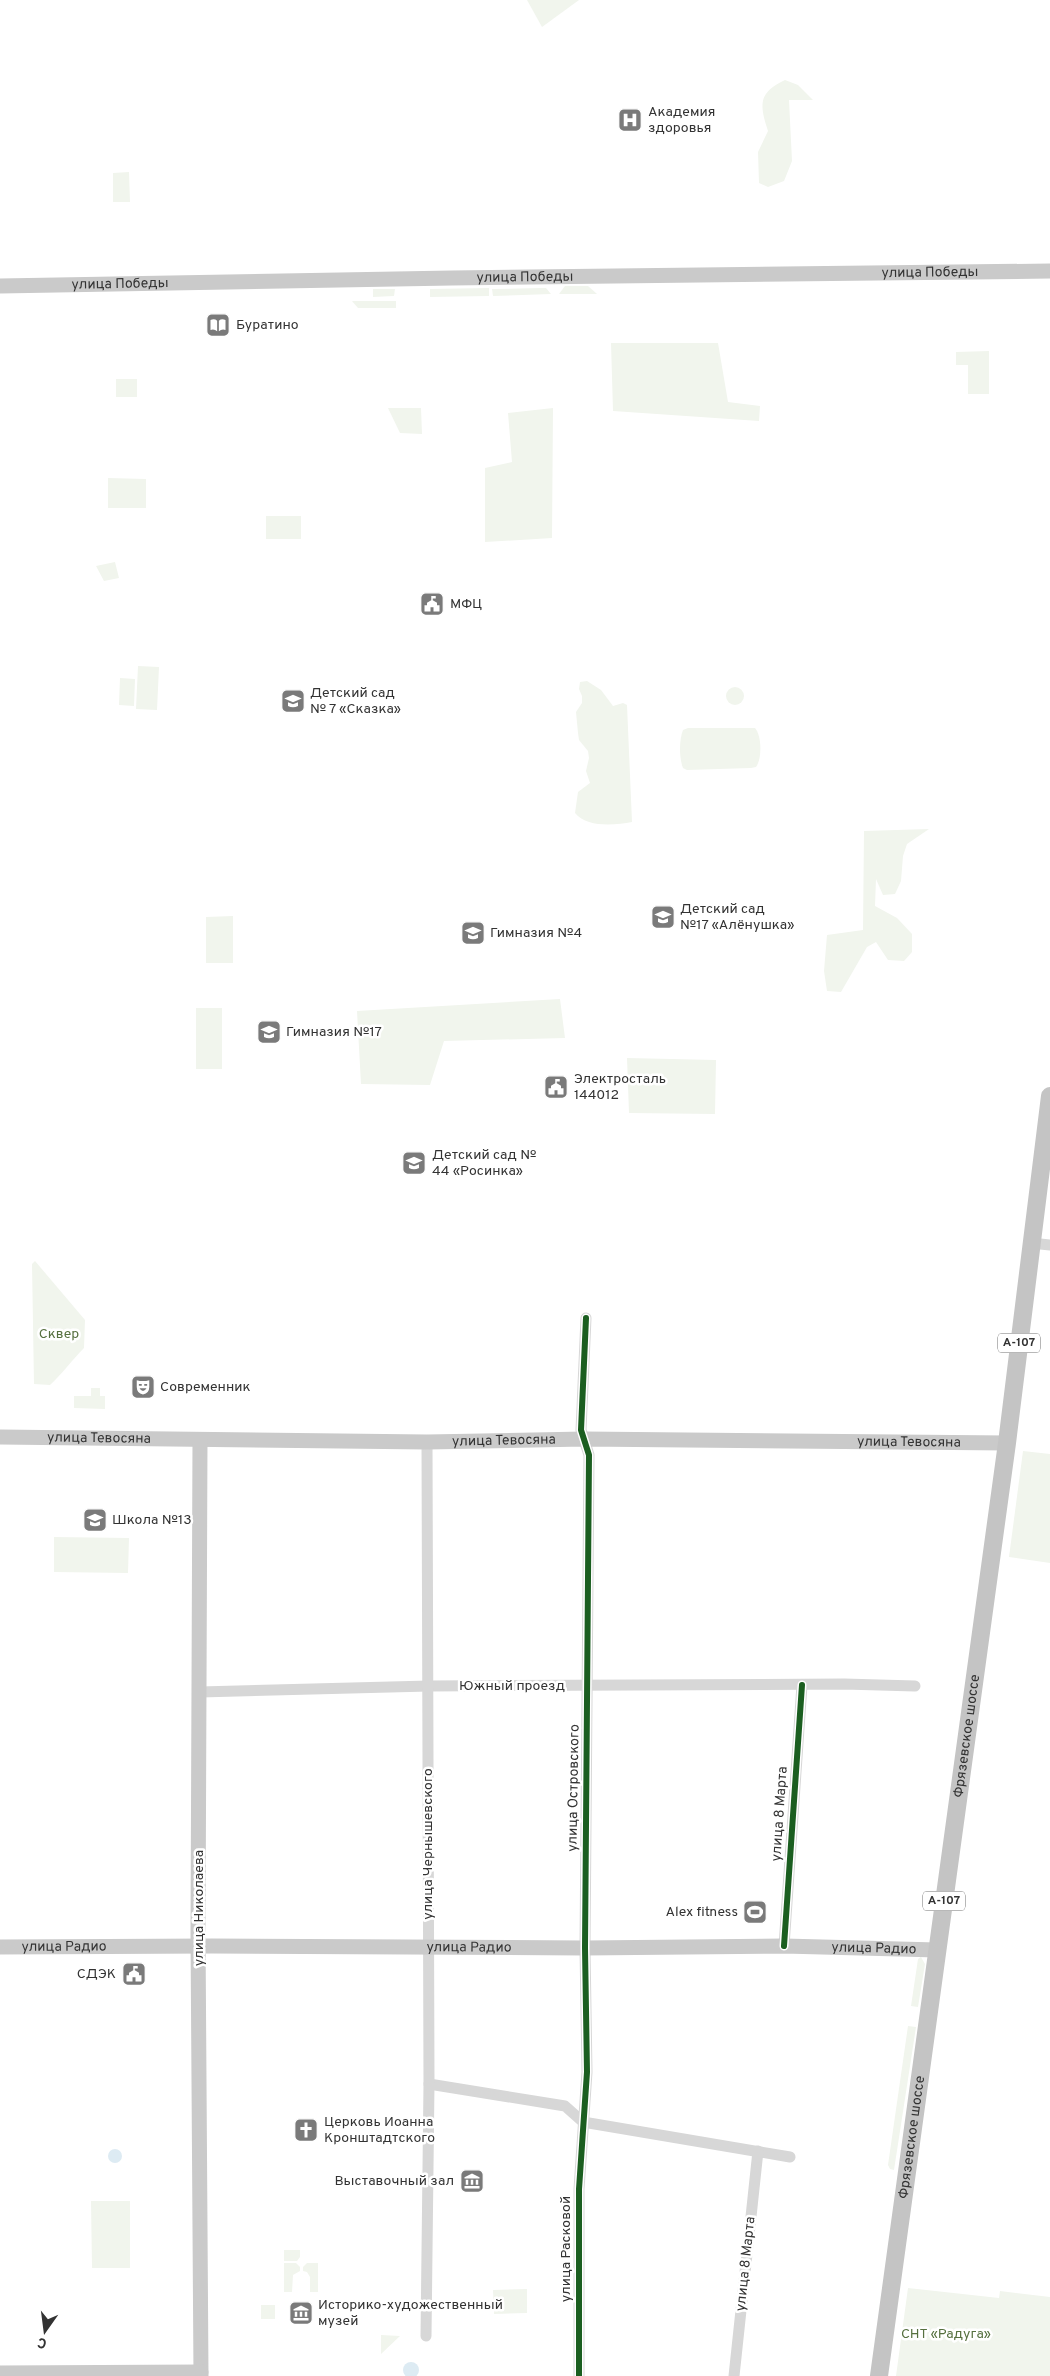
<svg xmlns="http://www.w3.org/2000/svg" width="1050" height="2376" viewBox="0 0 1050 2376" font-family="Overpass,sans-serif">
<rect width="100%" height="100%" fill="#fff"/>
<g fill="#f1f5ed">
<path d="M527,0H579L542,27Z"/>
<path d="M785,80L798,85L813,100H789L792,161L784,181L768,187L759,183L758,152L768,131C760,106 757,93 785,80Z"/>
<path d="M129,172L130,202H113V173Z"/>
<path d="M565,286H588L597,294H559Z"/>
<path d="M489,288V296L430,297V289Z"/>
<path d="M541,288H546L551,294L493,296L492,289Z"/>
<path d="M373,289H395L394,296L373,297Z"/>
<path d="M352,301H396V308H358Z"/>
<path d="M611,343H718L728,402L760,406L759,421L613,411Z"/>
<path d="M989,351V394H968V365H956V352Z"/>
<rect x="116" y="379" width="21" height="18"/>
<path d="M388,408H421L422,434L400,433Z"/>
<path d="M553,408L552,538L485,542V468L512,462L508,413Z"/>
<path d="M108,478L146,479V508H108Z"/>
<rect x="266" y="516" width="35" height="23"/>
<path d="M115,562L119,578L104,581L96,566Z"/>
<path d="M138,666L159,667L157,710L136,709Z"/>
<path d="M120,678L135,679L134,706L119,705Z"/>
<path d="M587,681L601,690L613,706L623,703L627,705L632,822C615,825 587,828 575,813L578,792L590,783L586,771L589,758L588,751L579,740L578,733L576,712L582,703V696L579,689L580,682Z"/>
<circle cx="735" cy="696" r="9"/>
<path d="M688,728H755C762,736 762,759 756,767L751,768L687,770L683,768C679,758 679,740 683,730Z"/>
<path d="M929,829L907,844L903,856L901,881L895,894L883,895L876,879L875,906L897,918L912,934V952L904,961L888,960L876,942L867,947L841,992L827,991L824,971L827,935L863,930L864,831Z"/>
<path d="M233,916V963H206V917Z"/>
<path d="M560,999L565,1038L444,1041L430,1085L361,1084L357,1011Z"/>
<rect x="196" y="1008" width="26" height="61"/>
<path d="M627,1058L716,1060L715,1114L629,1113Z"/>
<path d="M35,1261L85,1320L84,1348C72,1360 63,1373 50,1385L34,1384L32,1264Z"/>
<path d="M91,1388H100V1396H105V1409L74,1408V1396H91Z"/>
<path d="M1023,1451L1050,1454V1563L1009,1557Z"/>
<path d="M54,1537L129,1538L128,1573L54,1572Z"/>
<path d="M921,1957L925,1964L918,2007L911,2006L918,1959Z"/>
<path d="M908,2026L916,2027L894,2170L890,2169L888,2165Z"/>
<path d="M91,2201H130V2268H92Z"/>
<path d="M284,2250H300V2257L297,2261H284Z"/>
<path d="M284,2263H296L300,2267V2271L293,2275L292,2292H284Z"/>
<path d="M307,2263H318V2292H310V2277L307,2272L303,2271V2267Z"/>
<path d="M908,2288L999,2298L1000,2291L1050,2297V2376H896Z"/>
<path d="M527,2289V2313L494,2314L493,2290Z"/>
<rect x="261" y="2305" width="14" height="14"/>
<path d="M381,2335L400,2336L381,2354Z"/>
</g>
<g fill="#ddebf3">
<circle cx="115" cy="2156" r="7"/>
<circle cx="411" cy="2370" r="8"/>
</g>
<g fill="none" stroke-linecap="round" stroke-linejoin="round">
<g stroke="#d7d7d7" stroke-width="11">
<path d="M1031,1243L1050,1245"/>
<path d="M200,1692L429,1686L844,1684L915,1686"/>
<path d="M784,1946L802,1685"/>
<path d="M429,2084L565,2106L583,2122L790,2157"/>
<path d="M426,2336L429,2084L427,1442"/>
<path d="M579,2376V2189L587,2072L585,1948L589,1455L581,1430L586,1318"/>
<path d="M734,2376L758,2151"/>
</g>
<g stroke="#cacaca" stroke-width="15">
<path id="s1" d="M0,286L452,278L1050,271"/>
<path id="s2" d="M0,1437L427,1442L584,1439L1007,1443"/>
<path d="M200,1440L198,1934L201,2376"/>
<path id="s3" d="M0,1947L212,1946L585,1948L784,1946L937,1950"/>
<path d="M0,2373L201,2372"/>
</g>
<path stroke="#c4c4c4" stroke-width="18" id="s4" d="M879,2376L1007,1443L1050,1096"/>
<g stroke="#fff" stroke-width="9">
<g id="cycleway">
<path d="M784,1946L802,1685"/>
<path d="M579,2376V2189L587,2072L585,1948L589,1455L581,1430L586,1318"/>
</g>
</g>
<use href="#cycleway" stroke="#1b5e20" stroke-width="6"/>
</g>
<defs>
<g id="hospital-square" transform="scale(1.25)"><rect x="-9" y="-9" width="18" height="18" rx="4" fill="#7a7a7a" stroke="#fff"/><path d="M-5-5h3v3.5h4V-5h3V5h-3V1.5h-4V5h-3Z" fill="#fff"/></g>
<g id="library-square" transform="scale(1.25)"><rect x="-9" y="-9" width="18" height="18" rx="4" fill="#7a7a7a" stroke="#fff"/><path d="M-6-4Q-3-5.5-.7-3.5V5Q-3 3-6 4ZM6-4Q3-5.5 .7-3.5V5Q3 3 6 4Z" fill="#fff"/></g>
<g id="civic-square" transform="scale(1.25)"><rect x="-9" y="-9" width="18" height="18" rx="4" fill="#7a7a7a" stroke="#fff"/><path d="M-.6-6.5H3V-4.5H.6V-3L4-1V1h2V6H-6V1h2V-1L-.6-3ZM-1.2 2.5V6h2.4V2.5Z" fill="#fff"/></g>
<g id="school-square" transform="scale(1.25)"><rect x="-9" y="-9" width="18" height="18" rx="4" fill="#7a7a7a" stroke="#fff"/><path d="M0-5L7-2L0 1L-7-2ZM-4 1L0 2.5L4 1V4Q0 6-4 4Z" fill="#fff"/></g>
<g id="theatre-square" transform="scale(1.25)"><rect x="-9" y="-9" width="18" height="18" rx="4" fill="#7a7a7a" stroke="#fff"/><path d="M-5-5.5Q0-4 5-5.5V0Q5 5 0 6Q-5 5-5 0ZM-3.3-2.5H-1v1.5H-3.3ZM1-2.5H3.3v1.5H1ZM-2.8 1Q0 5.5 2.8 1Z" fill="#fff"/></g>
<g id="stadium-square" transform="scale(1.25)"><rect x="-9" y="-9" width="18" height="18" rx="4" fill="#7a7a7a" stroke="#fff"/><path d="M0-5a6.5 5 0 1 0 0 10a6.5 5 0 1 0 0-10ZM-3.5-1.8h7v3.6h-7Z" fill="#fff"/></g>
<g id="church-square" transform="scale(1.25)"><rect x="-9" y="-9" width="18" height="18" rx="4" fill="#7a7a7a" stroke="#fff"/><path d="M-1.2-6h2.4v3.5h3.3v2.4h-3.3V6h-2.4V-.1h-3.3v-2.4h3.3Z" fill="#fff"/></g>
<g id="museum-square" transform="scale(1.25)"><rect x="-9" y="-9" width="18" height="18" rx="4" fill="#7a7a7a" stroke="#fff"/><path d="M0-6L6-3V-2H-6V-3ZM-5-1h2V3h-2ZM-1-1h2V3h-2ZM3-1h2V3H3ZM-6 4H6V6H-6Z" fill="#fff"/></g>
</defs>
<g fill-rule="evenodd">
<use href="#hospital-square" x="630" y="120"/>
<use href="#library-square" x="218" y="325"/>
<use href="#civic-square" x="432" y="604"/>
<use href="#school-square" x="293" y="701"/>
<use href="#school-square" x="663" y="917"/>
<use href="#school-square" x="473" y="933"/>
<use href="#school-square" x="269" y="1032"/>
<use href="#civic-square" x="556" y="1087"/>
<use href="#school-square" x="414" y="1163"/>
<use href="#theatre-square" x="143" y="1387"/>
<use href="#school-square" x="95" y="1520"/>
<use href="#stadium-square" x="755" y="1912"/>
<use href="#civic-square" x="134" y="1974"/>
<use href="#church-square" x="306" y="2130"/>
<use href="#museum-square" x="472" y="2181"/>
<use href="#museum-square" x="301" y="2313"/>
</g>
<g text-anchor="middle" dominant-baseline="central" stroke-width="5" stroke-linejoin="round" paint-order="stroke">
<g fill="#fff" stroke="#707070" stroke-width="1">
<rect x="998" y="1333.5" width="42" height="19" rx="4"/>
<rect x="923" y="1891.5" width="42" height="19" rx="4"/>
</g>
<g font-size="12" font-weight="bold" fill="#333">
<text x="1019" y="1343">А-107</text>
<text x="944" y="1901">А-107</text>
</g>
<g font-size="14" fill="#333" stroke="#fff" text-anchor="start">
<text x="648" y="112">Академия<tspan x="648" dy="16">здоровья</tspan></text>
<text x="236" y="325">Буратино</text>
<text x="450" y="604">МФЦ</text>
<text x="310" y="693">Детский сад<tspan x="310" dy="16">№ 7 «Сказка»</tspan></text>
<text x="680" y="909">Детский сад<tspan x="680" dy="16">№17 «Алёнушка»</tspan></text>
<text x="490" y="933">Гимназия №4</text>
<text x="286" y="1032">Гимназия №17</text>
<text x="574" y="1079">Электросталь<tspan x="574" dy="16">144012</tspan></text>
<text x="432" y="1155">Детский сад №<tspan x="432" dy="16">44 «Росинка»</tspan></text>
<text x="160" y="1387">Современник</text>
<text x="112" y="1520">Школа №13</text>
<text x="738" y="1912" text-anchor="end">Alex fitness</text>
<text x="116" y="1974" text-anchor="end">СДЭК</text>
<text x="324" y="2122">Церковь Иоанна<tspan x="324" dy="16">Кронштадтского</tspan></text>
<text x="454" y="2181" text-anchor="end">Выставочный зал</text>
<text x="318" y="2305">Историко-художественный<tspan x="318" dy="16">музей</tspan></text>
</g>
<g font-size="14" fill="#333" stroke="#fff">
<text stroke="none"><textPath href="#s1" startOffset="930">улица Победы</textPath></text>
<text stroke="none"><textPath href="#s1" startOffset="525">улица Победы</textPath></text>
<text stroke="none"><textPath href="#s1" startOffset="120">улица Победы</textPath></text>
<text stroke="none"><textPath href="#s2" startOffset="99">улица Тевосяна</textPath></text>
<text stroke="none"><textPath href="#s2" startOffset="504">улица Тевосяна</textPath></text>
<text stroke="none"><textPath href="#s2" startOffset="909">улица Тевосяна</textPath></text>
<text x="512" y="1686">Южный проезд</text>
<text stroke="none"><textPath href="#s4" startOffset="646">Фрязевское шоссе</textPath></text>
<text transform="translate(574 1788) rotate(-89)">улица Островского</text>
<text transform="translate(780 1814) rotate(-86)">улица 8 Марта</text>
<text transform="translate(428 1844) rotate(-90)">улица Чернышевского</text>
<text transform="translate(199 1908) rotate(-90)">улица Николаева</text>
<text stroke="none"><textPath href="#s3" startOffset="64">улица Радио</textPath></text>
<text stroke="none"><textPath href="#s3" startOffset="469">улица Радио</textPath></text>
<text stroke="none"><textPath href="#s3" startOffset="874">улица Радио</textPath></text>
<text stroke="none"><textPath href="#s4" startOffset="241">Фрязевское шоссе</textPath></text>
<text transform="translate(566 2249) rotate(-90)">улица Расковой</text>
<text transform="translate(746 2264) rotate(-84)">улица 8 Марта</text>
</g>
<g font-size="14" fill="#56703f" stroke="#fff">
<text x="59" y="1334">Сквер</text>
<text x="946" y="2334">СНТ «Радуга»</text>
</g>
</g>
<g transform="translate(45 2331) rotate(194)" stroke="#ffffff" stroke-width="4" paint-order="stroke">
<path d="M0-4L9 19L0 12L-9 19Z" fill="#333333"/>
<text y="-8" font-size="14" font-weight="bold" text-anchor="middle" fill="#333333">С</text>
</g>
</svg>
